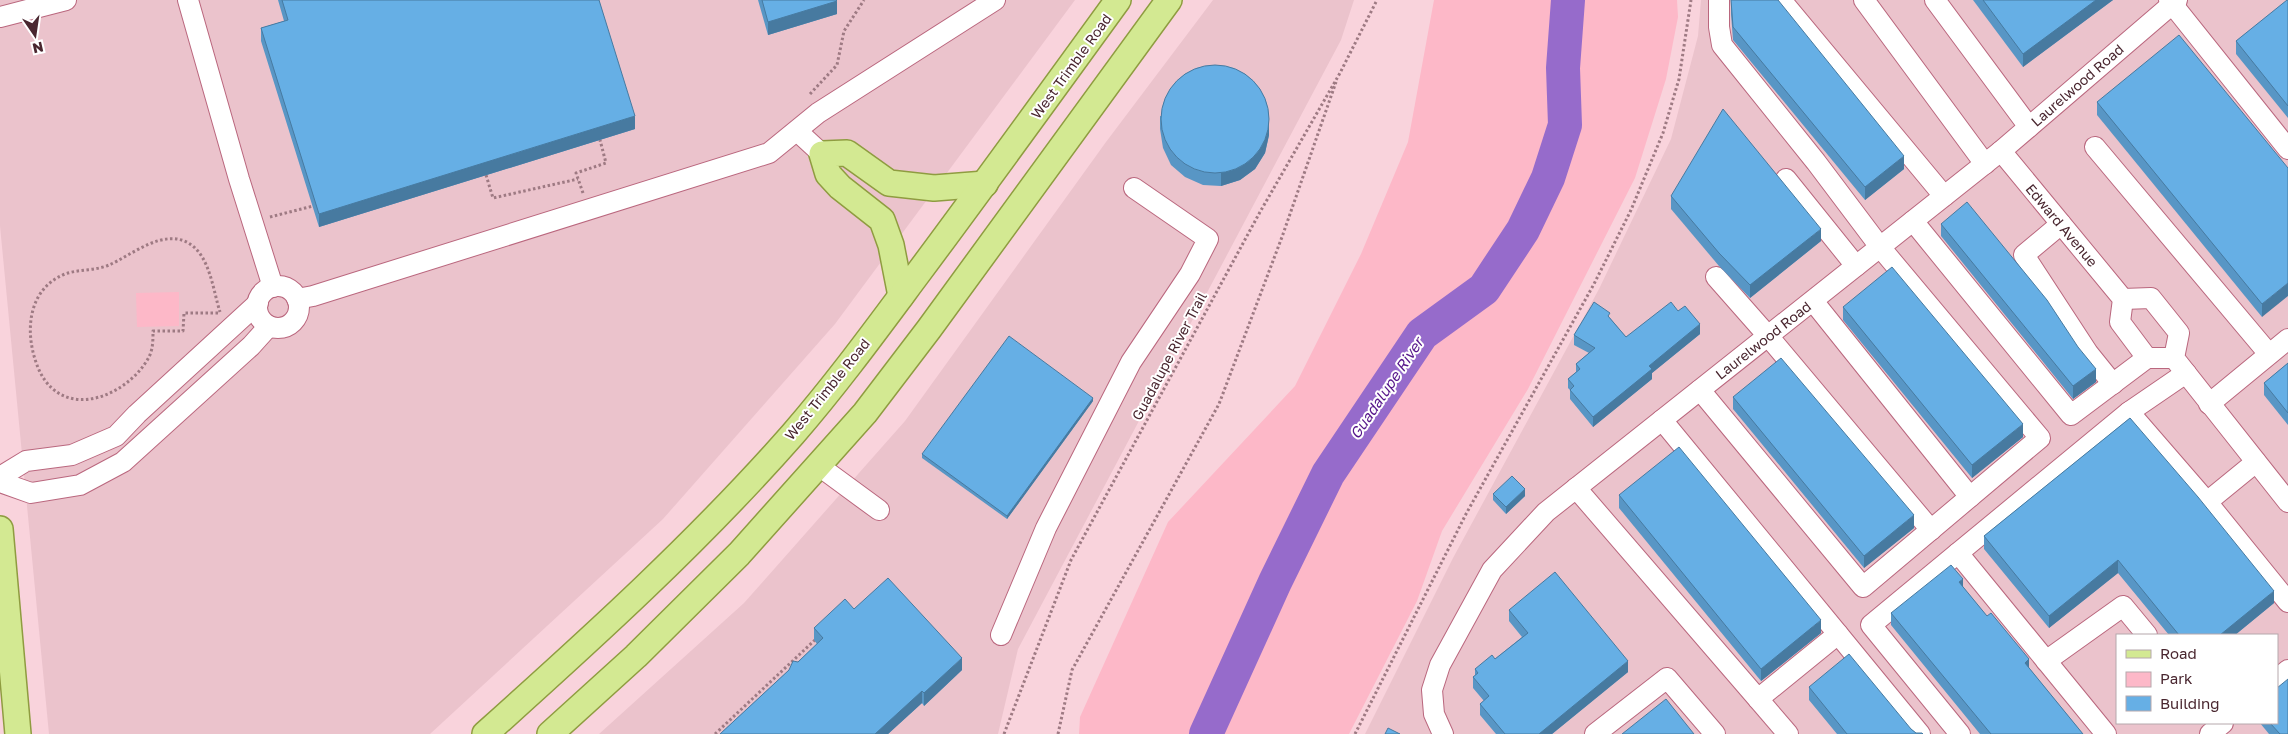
<svg xmlns="http://www.w3.org/2000/svg" width="2288" height="734" viewBox="0 0 2288 734" font-family="'Golos Text',sans-serif">
<rect width="100%" height="100%" fill="#f9d3dc"/>
<g fill="#ebc3cc" fill-rule="evenodd">
<path d="M0,0H1075L835,324L663,519L430,734H49L0,226Z"/>
<path d="M1213,0H1354L1341,40L1018,649L998,734H599L744,603L905,421L1106,142Z"/>
<path d="M1701,0H2288V734H1365L1453,558L1599,289L1671,139L1698,36ZM2117,635H2277V723H2117Z"/>
</g>
<g fill="#fdb8c8">
<path d="M1434,0H1677L1678,17L1666,79L1635,178L1528,389L1442,531L1417,601L1349,734H1079L1080,717L1168,522L1295,386L1361,254L1408,142Z"/>
<path d="M179,292V326L137,327L136,293Z"/>
</g>
<g fill="none" stroke-linecap="round" stroke-linejoin="round">
<path stroke="#966bcb" stroke-width="34" d="M1206,734L1275,582L1328,474L1422,334L1484,289L1523,230L1548,178L1565,125L1563,68L1568,0"/>
<g stroke="#ba677e" stroke-width="22">
<g id="minor">
<path d="M188,0L239,179L273,287"/>
<path d="M1781,0L1944,196"/>
<path d="M1864,0L1985,164"/>
<path d="M1935,0L2029,127"/>
<path d="M2169,0L2288,149"/>
<path d="M0,17L66,0"/>
<path d="M797,131L822,154"/>
<path d="M2095,147L2269,354"/>
<path d="M2001,151L2123,299L2120,322L2147,358H2174"/>
<path d="M1786,179L1856,266"/>
<path d="M1913,221L2071,415L2147,358"/>
<path d="M2061,224L2024,255L2088,353L2113,384"/>
<path d="M1716,277L1768,336L1931,530"/>
<circle cx="278" cy="307" r="21"/>
<path d="M297,299L313,296L769,153L818,113L995,0"/>
<path d="M2123,299L2151,298L2179,333L2174,358L2288,502"/>
<path d="M1813,301L1970,497"/>
<path d="M1700,390L1863,587L2040,438L1880,247L1816,162L1722,45L1719,27V0"/>
<path d="M2209,404L2288,339"/>
<path d="M2129,412L2207,502L2288,602"/>
<path d="M819,466L879,510"/>
<path d="M0,477L26,461L72,455L116,436L137,414L258,303"/>
<path d="M0,482L31,493L80,485L123,462L251,346L269,326"/>
<path d="M1576,488L1758,699L1838,634L1662,420"/>
<path d="M2207,502L2256,462"/>
<path d="M1958,553L1871,625L1960,734"/>
<path d="M1838,634L1920,734"/>
<path d="M1001,635L1046,528L1131,362L1190,274L1208,239L1134,188"/>
<path d="M2046,661L2123,606L2147,635"/>
<path d="M2277,679L2288,670"/>
<path d="M1758,699L1788,734"/>
<path d="M1443,734L1434,714L1432,690L1440,665L1492,570L1546,512L2001,151L2177,0"/>
<path d="M1595,734L1667,678L1715,734"/>
<path d="M2106,734L1958,553L2129,412L2186,373"/>
<path d="M2210,734L2223,723"/>
</g>
</g>
<g stroke="#8f9c40" stroke-width="28">
<g id="major">
<path d="M901,296L891,245L882,220L840,187L828,174L822,154L847,153L889,183L934,188L985,184"/>
<path d="M0,529L18,734"/>
<path d="M485,734C592,638 698,542 793,434C838,382 878,327 919,272C986,182 1052,91 1118,0"/>
<path d="M550,734L636,656L739,554L865,413L929,329L1169,0"/>
</g>
</g>
<g stroke="#9e7a83" stroke-width="3" stroke-dasharray="2.5 2.5" stroke-linecap="butt">
<path d="M810,94L837,65L844,31L864,0"/>
<path d="M486,175L493,198L578,179"/>
<path d="M583,193L576,173L606,163L600,140"/>
<path d="M270,217L313,206"/>
<path d="M218,313H184L183,331H153C153,340 153,349 149,357C128,396 65,422 40,372C24,338 25,290 65,274C79,269 95,271 109,265C132,255 164,227 190,244C210,257 213,290 220,312"/>
<path d="M715,734L817,638"/>
<path d="M1004,734L1071,560L1260,212L1340,73L1377,0"/>
<path d="M1058,734L1072,670L1219,404L1282,237L1336,82"/>
<path d="M1355,734L1466,514L1594,284L1631,210L1663,133L1679,79L1691,0"/>
</g>
<use href="#minor" stroke="#fff" stroke-width="20"/>
<use href="#major" stroke="#d3e992" stroke-width="25"/>
</g>
<g fill="#5896c5">
<path d="M278,0H599L635,129L319,227L261,41V28L284,21Z"/>
<path d="M758,0H836L837,14L768,35Z"/>
<path d="M1731,0L1904,169L1865,200L1733,40L1731,14Z"/>
<path d="M1973,0H2113L2023,67Z"/>
<path d="M2288,0V118L2236,54V41Z"/>
<path d="M2097,102L2288,168L2262,317L2097,115Z"/>
<path d="M1160,116L1269,135L1265,153L1255,169L1240,180L1221,186L1203,185L1185,177L1171,165L1163,148L1160,129Z"/>
<path d="M1671,196L1821,241L1750,298L1719,266L1671,209Z"/>
<path d="M1941,224L2096,382L2073,399L1941,236Z"/>
<path d="M1843,307L2023,437L1972,478L1843,320Z"/>
<path d="M1678,311L1700,334L1652,373V379L1593,427L1570,399V390L1568,388V379L1576,372V364L1589,353L1574,345V335L1610,318L1626,337Z"/>
<path d="M2288,363V425L2264,395V383Z"/>
<path d="M1733,397L1914,528L1864,568L1733,409Z"/>
<path d="M1093,401L1007,519L922,458V454Z"/>
<path d="M2130,418L2274,603L2235,635H2169L2118,573L2049,628L1984,549V536Z"/>
<path d="M1493,494L1525,496L1506,514L1493,500Z"/>
<path d="M1619,495L1821,633L1761,681L1619,508Z"/>
<path d="M1963,587L2029,668L2083,734H1980L1891,625V613Z"/>
<path d="M854,609L962,670L924,706L922,703L888,734H720L817,644L814,640V628Z"/>
<path d="M1509,610L1628,672L1552,734H1496L1480,715V704L1484,701L1473,688V677L1475,676V669L1495,659L1522,637L1509,621Z"/>
<path d="M1809,687L1911,729L1916,733L1923,734H1837L1809,700Z"/>
<path d="M2260,723H2277L2288,734H2269Z"/>
</g>
<g fill="#477aa0">
<path d="M2096,0H2113L2023,67V54Z"/>
<path d="M837,1V14L768,35V22Z"/>
<path d="M635,116V129L319,227V214Z"/>
<path d="M1269,122V135L1265,153L1255,169L1240,180L1221,186V173Z"/>
<path d="M1904,156V169L1865,200V187Z"/>
<path d="M1821,229V241L1750,298V285Z"/>
<path d="M2288,283V296L2262,317V304Z"/>
<path d="M1700,324V334L1652,373V379L1593,427V417L1649,366Z"/>
<path d="M2096,369V382L2073,399V386Z"/>
<path d="M1093,398V401L1007,519V516Z"/>
<path d="M2023,424V437L1972,478V465Z"/>
<path d="M1525,489V496L1506,514V507Z"/>
<path d="M1914,515V528L1864,568V556Z"/>
<path d="M2118,560V573L2049,628V616Z"/>
<path d="M1963,579V592L1959,582Z"/>
<path d="M2274,591V603L2235,635H2220Z"/>
<path d="M1821,620V633L1761,681V669Z"/>
<path d="M962,658V670L924,706V693Z"/>
<path d="M2029,659V672L2025,663Z"/>
<path d="M1628,661V672L1552,734H1539Z"/>
<path d="M922,691V703L888,734H875Z"/>
</g>
<g fill="#66afe5" stroke="#477aa0">
<path d="M282,0H599L635,116L319,214L261,28L288,20Z"/>
<path d="M762,0H836L837,1L768,22Z"/>
<path d="M1731,0H1778L1904,156L1865,187L1733,27Z"/>
<path d="M1983,0H2096L2023,54Z"/>
<path d="M2287,0H2288V106L2236,41Z"/>
<path d="M2179,35L2288,168V283L2262,304L2097,102Z"/>
<circle cx="1215" cy="119" r="54"/>
<path d="M1723,109L1821,229L1750,285L1719,253L1671,196Z"/>
<path d="M1967,202L2047,300L2078,347L2096,369L2073,386L1941,224Z"/>
<path d="M1892,267L2023,424L1972,465L1843,307Z"/>
<path d="M1594,302L1610,313L1608,316L1626,337L1671,302L1678,311L1685,306L1700,324L1649,366L1652,369L1593,417L1570,390L1574,386L1568,379L1580,369L1576,364L1595,348L1574,335Z"/>
<path d="M1009,336L1093,398L1007,516L922,454Z"/>
<path d="M1781,358L1914,515L1864,556L1733,397Z"/>
<path d="M2288,363V413L2264,383Z"/>
<path d="M2130,418L2198,497L2274,591L2220,635H2179L2118,560L2049,616L1984,536Z"/>
<path d="M1679,447L1821,620L1761,669L1619,495Z"/>
<path d="M1512,476L1525,489L1506,507L1493,494Z"/>
<path d="M1951,565L1963,579L1959,582L1987,616L1991,613L2029,659L2025,663L2083,734H1991L1891,613Z"/>
<path d="M1555,572L1628,661L1539,734H1505L1480,704L1489,696L1473,677L1478,673L1475,669L1492,655L1495,659L1528,633L1509,610Z"/>
<path d="M888,578L962,658L924,693L922,691L875,734H720L789,670L793,661L798,662L823,638L814,628L845,599L854,609Z"/>
<path d="M1849,654L1911,729L1916,733H1922L1923,734H1847L1809,687Z"/>
<path d="M2288,679V734H2280L2270,723H2277V688Z"/>
<path d="M1666,699L1694,734H1622Z"/>
<path d="M1388,728L1400,734H1385Z"/>
</g>
<g text-anchor="middle" dominant-baseline="central" stroke-width="4" stroke-linejoin="round" paint-order="stroke">
<g font-size="14" fill="#49262f" stroke="#fff">
<text transform="translate(1071 66) rotate(-54)">West Trimble Road</text>
<text transform="translate(2077 85) rotate(-41)">Laurelwood Road</text>
<text transform="translate(2062 225) rotate(50)">Edward Avenue</text>
<text transform="translate(1763 340) rotate(-38)">Laurelwood Road</text>
<text transform="translate(1169 356) rotate(-62)">Guadalupe River Trail</text>
<text transform="translate(827 389) rotate(-51)">West Trimble Road</text>
</g>
<g font-size="15" font-style="italic" fill="#55158a" stroke="#fff">
<text transform="translate(1386 388) rotate(-56)">Guadalupe River</text>
</g>
</g>
<rect x="2116" y="634" width="162" height="90" fill="#ffffff" stroke="#b6a8ac"/>
<rect x="2126" y="650" width="25" height="8" fill="#d3e992" stroke="#b6a8ac"/>
<text x="2160" y="659" font-size="15" fill="#49262f">Road</text>
<rect x="2126" y="672" width="25" height="15" fill="#fdb8c8" stroke="#b6a8ac"/>
<text x="2160" y="684" font-size="15" fill="#49262f">Park</text>
<rect x="2126" y="696" width="25" height="15" fill="#66afe5" stroke="#b6a8ac"/>
<text x="2160" y="709" font-size="15" fill="#49262f">Building</text>
<g transform="translate(35 35) rotate(167)" stroke="#ffffff" stroke-width="4" paint-order="stroke">
<path d="M0-4L9 19L0 12L-9 19Z" fill="#49262f"/>
<text y="-8" font-size="14" font-weight="bold" text-anchor="middle" fill="#49262f">N</text>
</g>
</svg>
